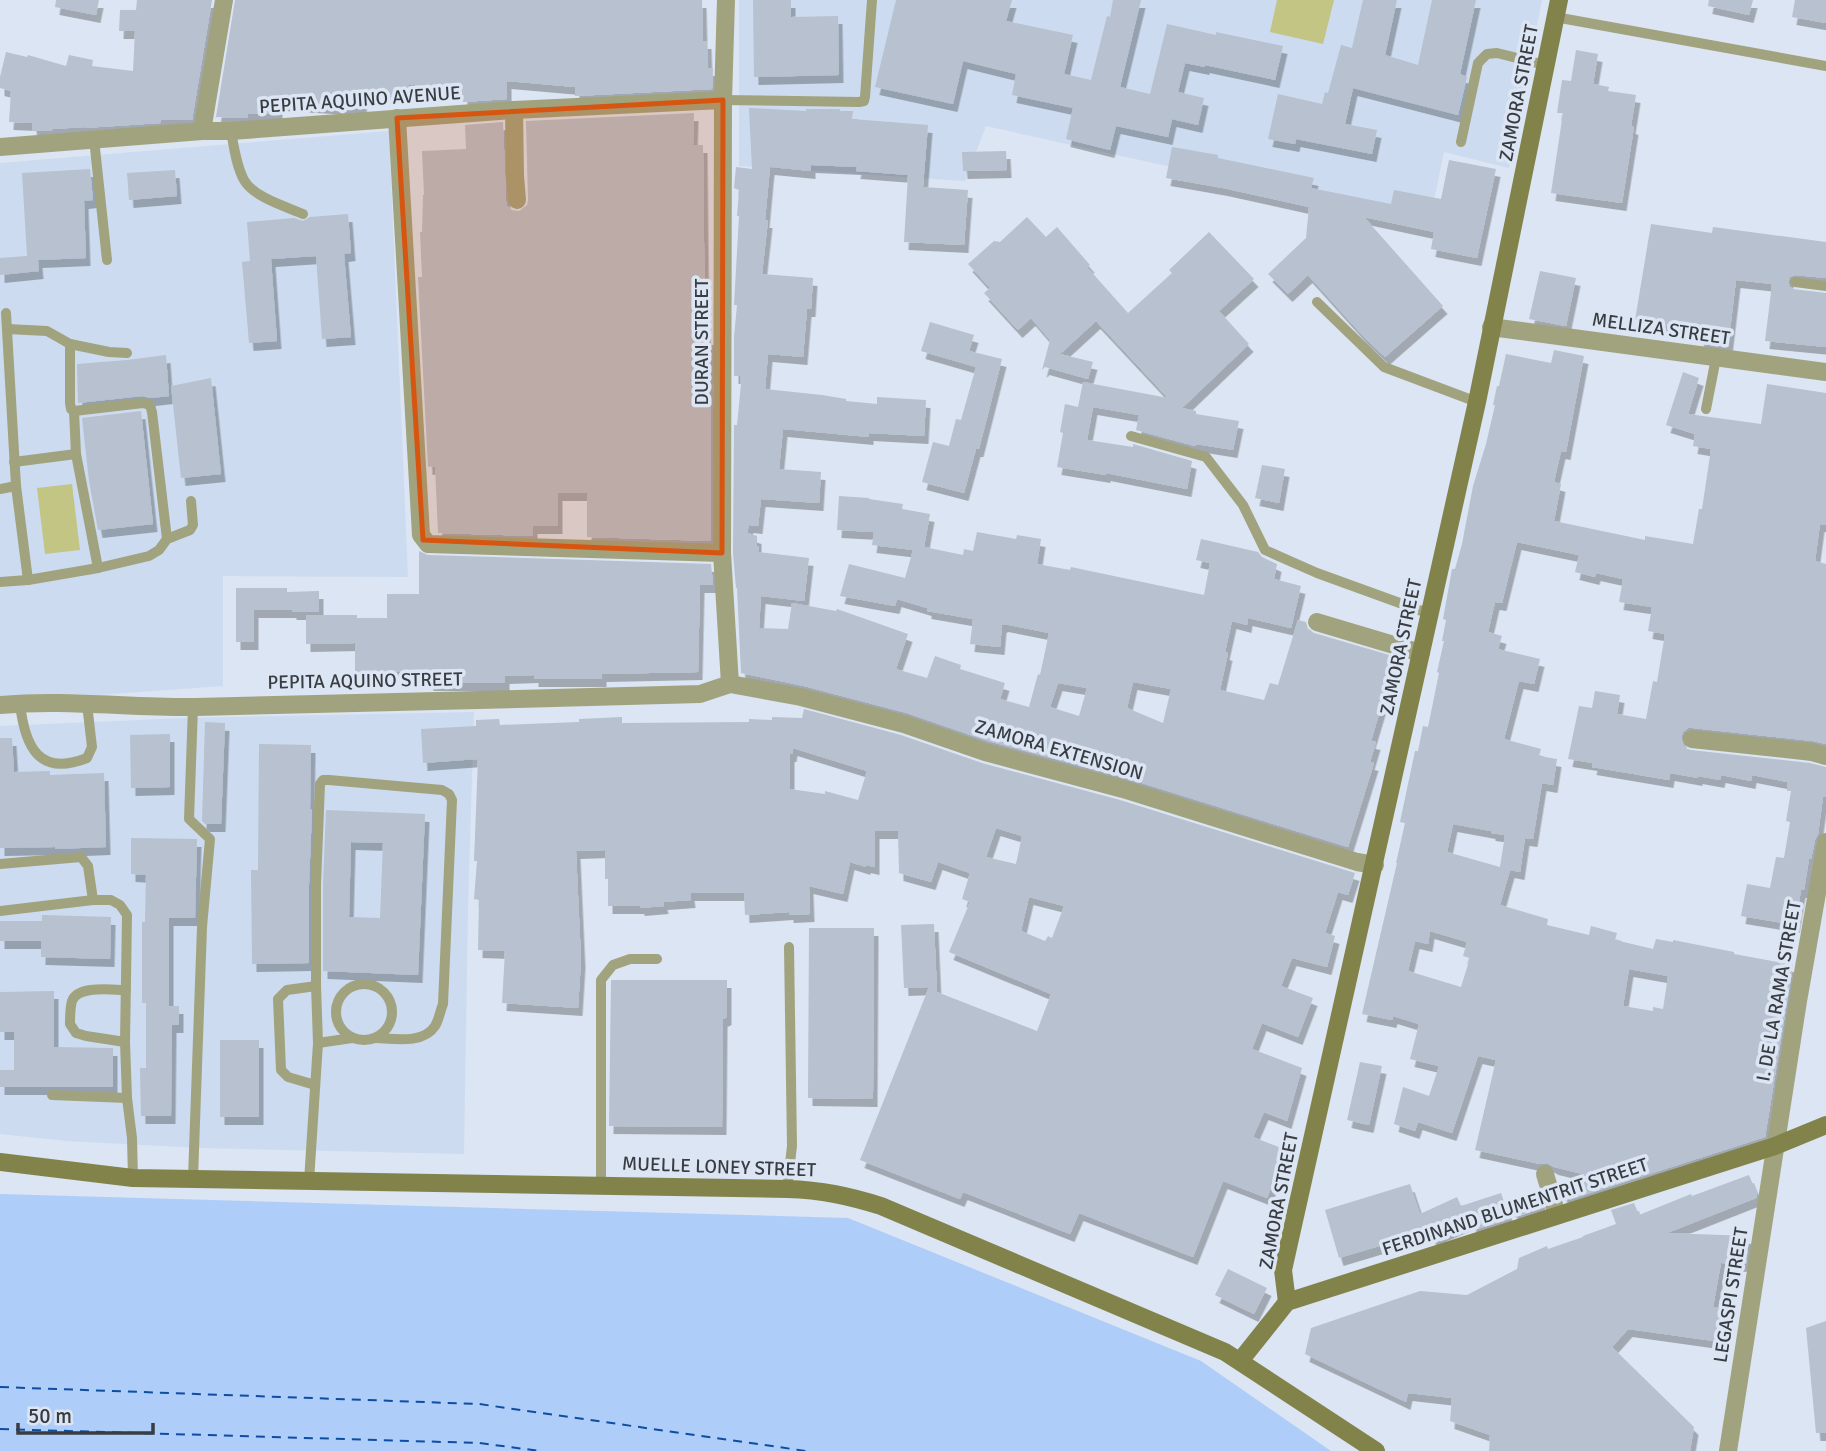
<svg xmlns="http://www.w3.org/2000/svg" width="1826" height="1451" viewBox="0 0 1826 1451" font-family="Signika,sans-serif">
<defs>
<filter id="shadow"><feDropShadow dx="4.5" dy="8" stdDeviation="0" flood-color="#0004"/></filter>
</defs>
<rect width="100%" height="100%" fill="#dbe5f3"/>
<g fill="#ccdbef">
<path d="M739,0H1542L1509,168L1444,152L1429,224L986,126L965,181L739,166Z"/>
<path d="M389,131L408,577L223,576V686L0,702V163Z"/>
<path d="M474,712L468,907L464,1154L201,1148L67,1141L0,1134V726L185,718Z"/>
</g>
<g fill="#c2c583">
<path d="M1277,0H1334L1323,44L1270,32Z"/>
<path d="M72,484L80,550L45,554L37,488Z"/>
</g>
<path fill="#afcdf9" d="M0,1194L848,1218L1201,1361L1331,1451H0Z"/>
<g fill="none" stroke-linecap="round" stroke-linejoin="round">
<g stroke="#0c4e9f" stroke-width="2" stroke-dasharray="9 7" stroke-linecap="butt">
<path d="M0,1387L479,1404L806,1451"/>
<path d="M0,1429L479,1443L540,1451"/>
</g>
</g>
<g fill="#b7c1cf" fill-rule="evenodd" filter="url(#shadow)">
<path d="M56,0H99L96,15L55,7Z"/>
<path d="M137,0H212L192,120H161L160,123L84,128V127L53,129V130L33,131L32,123L9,122L11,91L0,88V77L6,52L27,57L28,55L66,66L69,55L93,60L92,66L133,71L135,31H119L120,10H136Z"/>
<path d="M235,0H702L703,41H707L708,68H713L712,89L575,96V87L507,81V99L463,102V94L409,84V96L363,94L362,108L278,103V114H248L247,118L216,117Z"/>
<path d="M753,0H791V17L838,16L839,75L754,77Z"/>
<path d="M896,0H1012L1006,21L1073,35L1064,74L1091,80L1107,16L1110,17L1113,0H1141L1120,87L1150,94L1167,24L1216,35V32L1283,46L1275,80L1205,65V67L1185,63L1178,92L1204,98L1198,125L1172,119L1168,137L1116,126L1110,150L1066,139L1073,108L1012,95L1016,74L963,61L953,104L875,87Z"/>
<path d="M1363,0H1397L1385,55L1418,65L1432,0H1476L1460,74L1467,77L1458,115L1353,88L1345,124L1377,130L1372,154L1296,139L1295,144L1268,139L1278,94L1322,104L1325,92L1328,93L1341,45L1352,48Z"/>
<path d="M1709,0H1753L1749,15L1708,6Z"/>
<path d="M1795,0H1826V23L1792,17Z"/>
<path d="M1576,50L1598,54L1593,84L1609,87L1608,91L1636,95L1631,126L1634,127L1622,203L1551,193L1563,113H1557L1562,80L1571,81Z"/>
<path d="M749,108L806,111V109H840V111H853L852,119L928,125L923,187L968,190L964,245L904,242L908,175L856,171L857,167L811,165V171L770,167L765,220H768L762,274L813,278L811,309H807L803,357L768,354L765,389L822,395L846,399V401L877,404V397L926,400L924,436L869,433V437L783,429L779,469L821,472L819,503L761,499L758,526L749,525L747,533L757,536V546H759L758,552L809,558L804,601L761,596L759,628L788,629L792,603L836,611L837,609L908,634L896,669L927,678L935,656L961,665L960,669L1005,683L1000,699L1029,707L1038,674L1040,675L1049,633L1004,624L1002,625L1000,647L970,644L973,619L927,611V608L897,599L895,606L840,596L849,564L905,578L913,550L872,545L874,532L837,530L839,496L869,498V499L903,504L902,509L930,514L924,547L963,555L964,549L973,551L977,532L1016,539L1017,535L1041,539L1037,564L1070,570L1071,567L1204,595L1210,563L1196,560L1201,539L1258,552L1262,557L1277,564L1274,579L1301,586L1291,628L1248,618L1247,625L1232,621L1225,652L1228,653L1220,690L1264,700L1270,683L1278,685L1298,620L1306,622L1308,629L1314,633L1396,657L1371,741L1376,742L1370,762L1374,763L1348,847L1126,778L988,741L907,713L804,686L741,673L737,588H736L733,553L734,425H737L741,384L740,376H734V337L737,305H734L739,216H737L739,190L734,188L736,167L752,169ZM1133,682L1171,689L1163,723L1127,708ZM1058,683L1087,688L1079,716L1050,707Z"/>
<path d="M694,113L693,145H703L705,337H711V376H709L711,426V541L587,537V493H558V526H533V536L438,533L435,466L428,467L418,277H422L420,232H422L423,195H424L422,151L466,149L465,125L503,122L506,201L507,206L512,210L519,211L527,205L528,200L526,121Z"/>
<path d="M1172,147L1218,155V158L1314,178L1311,188L1391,204L1394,190L1441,199L1449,160L1496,169L1477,258L1431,249L1434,232L1364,217L1443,306L1385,357L1363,336L1308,275L1288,294L1268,274L1306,238L1309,207L1223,188L1166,178Z"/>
<path d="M1006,151L1007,170L963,171L962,152Z"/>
<path d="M90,169L93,200L84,201L86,258L38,260L39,271L0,275V258L27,256L22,173Z"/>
<path d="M175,170L177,196L129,200L127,173Z"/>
<path d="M348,214L351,253L344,254L351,337L322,339L316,256L271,259L277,341L249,343L242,262L250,261L247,222L294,218L303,221L310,217Z"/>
<path d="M1027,217L1046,237L1057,227L1090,265L1087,267L1128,313L1172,273L1169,270L1209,232L1254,279L1219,311L1249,344L1182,408L1196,411V414L1239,421L1233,450L1196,444L1195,446L1136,430L1139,415L1093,407L1087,440L1133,447V444L1192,461L1187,489L1106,473V475L1057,467L1063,433L1060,432L1065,404L1078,407L1083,382L1168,398L1096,321L1060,354L1093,362L1088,379L1045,367L1042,370L1050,340L1031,318L1018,330L984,293L990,288L968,264L994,241L1000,242Z"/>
<path d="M1651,224L1712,233L1713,227L1826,242V278L1795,275L1790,277L1788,282L1790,287L1793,289L1826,293V347L1765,341L1772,284L1736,280L1728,347L1699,343L1700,331L1635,320Z"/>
<path d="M1540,271L1576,278L1566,326L1529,319Z"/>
<path d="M930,322L974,335L969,351L1002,359L979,449H976L964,493L922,482L933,442L949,446L956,419L961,420L976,367L921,351Z"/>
<path d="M1554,350L1584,356L1566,452L1561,451L1554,482L1561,484L1554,521L1645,540V536L1693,544L1699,509H1702L1711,449L1693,446L1695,434L1666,425L1683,372L1699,378L1688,414L1761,424L1767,384L1826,393V525L1820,524L1815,561L1826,564V744L1813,741L1693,728H1688L1683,732L1681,738L1685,748L1691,750L1810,763L1826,767V797H1823L1818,834L1815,840L1811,859H1809L1804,890H1801L1795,925L1741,916L1747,884L1770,888L1776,857L1784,858L1790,822L1786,821L1791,791H1787L1788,782L1752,775L1751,781L1721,775L1720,780L1698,776V778L1670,773L1669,780L1592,767L1593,763L1568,759L1579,706L1592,708L1595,691L1620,695L1617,714L1646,719L1653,681L1657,682L1665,634L1648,631L1652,607L1619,602L1623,579L1596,573L1595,577L1575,572L1579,555L1517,542L1502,603L1495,602L1488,632L1502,636L1498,649L1540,659L1534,684L1519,681L1504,739L1541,749L1539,756L1557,759L1553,785L1542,783L1533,839L1525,838L1520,872L1510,870L1500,905L1548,919L1547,925L1589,935L1591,926L1617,933L1615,940L1653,949L1656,939L1673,942V940L1734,952V954L1793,965L1765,1137L1565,1201L1561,1190L1595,1177L1554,1167L1547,1163L1540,1164L1475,1150L1496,1060L1478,1056L1452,1133L1418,1122L1415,1131L1394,1124L1403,1087L1429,1096L1439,1066L1410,1059L1419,1024L1393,1016L1392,1020L1362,1014L1397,863H1396L1405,823L1400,822L1415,751H1418L1423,726L1428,727L1439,673L1437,672L1444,641H1442L1446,620L1443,619L1452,569H1455L1462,544L1473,486L1486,444L1495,405H1493L1497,386H1499L1506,354L1551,363ZM1453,824L1491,831V833L1505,835L1500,867L1447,852ZM1430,931L1467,942L1463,956L1470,958L1461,987L1408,971L1415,941L1428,944ZM1629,969L1668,976L1663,1009L1653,1007V1011L1623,1006Z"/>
<path d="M166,355L169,396L151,398L142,396L78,403L77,364L127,360Z"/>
<path d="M211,378L221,474L181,478L171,386Z"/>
<path d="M141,411L153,524L98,530L89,481L82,418Z"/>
<path d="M1262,465L1285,469L1279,503L1255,498Z"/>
<path d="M419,551L428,555L711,564L713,585H700L698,672L602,674V679H534V675L505,676V683H429L428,671L355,673V643L306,644V615H357V618H387V594H419Z"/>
<path d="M236,588H287V592L319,591V612H292V610H254V642H236Z"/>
<path d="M804,709L901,735L982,763L1120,800L1355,873L1348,895L1338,892L1325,933L1335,936L1327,967L1292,958L1281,986L1313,998L1298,1037L1262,1023L1252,1049L1302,1068L1287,1121L1264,1112L1253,1137L1286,1150L1267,1198L1223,1181L1193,1257L1079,1213L1070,1234L963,1192L960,1199L860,1160L929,987L904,988L901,925L934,924L937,992L1037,1031L1051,994L949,952L970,902L962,899L970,873L938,862L931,882L899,873L898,831H875V867L866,865V867L850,862L843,894L809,886L810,914L789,915V912L745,915L744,893H690L691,900L663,902L664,906L640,908V906H608V879H605V850L576,851L581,960L578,1008L502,1003L505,951L478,950L479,900L474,899L477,861H474L478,759L423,763L421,729L476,726V720L499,719L500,725L579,722V719L622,717V723L749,722V719L772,720V717L802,718ZM793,748L867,771L858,800L825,791V794L790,789V754H792ZM996,828L1022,836L1016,864L986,857ZM1029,897L1064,906L1052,938L1048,936L1045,941L1021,931Z"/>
<path d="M205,722L225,723L221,824H205L202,821Z"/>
<path d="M170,734V787L131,788L130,735Z"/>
<path d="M0,738H12L14,772L50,771V775L104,773L106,847L55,849V847L0,848Z"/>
<path d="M259,744L311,745L310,809L312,810L309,884V963L252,964L251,870H258Z"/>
<path d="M326,810L425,814L418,975L323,971V884ZM351,842L383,843L380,918L349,917Z"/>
<path d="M131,838L197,839L195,918H169V1006H179V1025H172L171,1116H141L140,1068H146V1003H142V922H145L146,875L131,874Z"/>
<path d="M42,915L111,917L110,959L41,957V941H0V921H42Z"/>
<path d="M809,928H874L873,1099L808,1098Z"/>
<path d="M611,980H727V1017L723,1019L722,1127L609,1126Z"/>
<path d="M54,991V1047L113,1048V1087H0V1070H14V1032H0V992Z"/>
<rect x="220" y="1040" width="39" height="77"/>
<path d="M1360,1062L1382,1066L1369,1125L1347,1120Z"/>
<path d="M1749,1175L1757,1194L1756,1198L1667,1233L1749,1236L1746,1264L1721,1263L1713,1307L1726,1309L1721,1342L1628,1329L1612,1347L1694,1427L1690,1451H1489L1490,1435L1450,1421L1452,1398L1408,1393L1406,1402L1305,1354L1311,1328L1420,1291L1467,1295L1517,1269L1519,1258L1547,1246L1548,1249L1583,1237V1236L1616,1224L1611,1210L1634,1203L1639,1215L1691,1194L1692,1196Z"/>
<path d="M1410,1184L1420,1214L1457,1197L1461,1206L1501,1193L1510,1219L1474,1230L1471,1221L1432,1238L1429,1231L1339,1258L1325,1210Z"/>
<path d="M1540,1198L1543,1208L1515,1217L1512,1209Z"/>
<path d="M1228,1269L1267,1288L1254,1314L1215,1295Z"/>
<path d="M1826,1321V1433H1816L1806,1328Z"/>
</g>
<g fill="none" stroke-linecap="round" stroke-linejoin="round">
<g stroke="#a1a37e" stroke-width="10">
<path d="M1555,17L1826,66"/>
<path d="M723,100L859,102L864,101L865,97L872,0"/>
<path d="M231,131C234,147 236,165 244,180C253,197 287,207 303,214"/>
<path d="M94,139L107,260"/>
<path d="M1461,142L1478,63L1487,54L1497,53L1545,65"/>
<path d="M1795,282L1826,286"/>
<path d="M1317,302L1384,367L1477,402"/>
<path d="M6,313L16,486L28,580"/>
<path d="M7,329L47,331L70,344L109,352L127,353"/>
<path d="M70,344V403L71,409L74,411L143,403L150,405L152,412L167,539"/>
<path d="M1706,409L1716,358"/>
<path d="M74,411L76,454L98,568"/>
<path d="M1131,436L1206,457L1243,505L1265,550L1317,573L1430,614"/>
<path d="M14,462L76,454"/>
<path d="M0,489L16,486"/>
<path d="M0,582L28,580L98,568L149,556L159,550L167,539L190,530L193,525L191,501"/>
<path d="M20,704C25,747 39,777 87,758L92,747L87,704"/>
<path d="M193,707L189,819L210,839L202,927L193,1178"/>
<path d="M0,864L81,857L88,866L93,900"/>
<path d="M0,911L93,900H111L120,905L127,915L125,1042L127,1098L132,1138L133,1178"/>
<circle cx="364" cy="1012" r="28"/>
<path d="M125,1042L86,1036L76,1033L70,1024C70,1017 70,1008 72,1001C78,985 112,990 126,990"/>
<path d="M318,1043L352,1038"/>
<path d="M315,1085L288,1077L281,1070L278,999L287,990L316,986"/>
<path d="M52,1095L127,1098"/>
<path d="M309,1181L318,1043L316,986V884L320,784L323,780H329L442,790L449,794L452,800L443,1004C440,1011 439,1020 435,1026C424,1044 395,1039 377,1038"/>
<path d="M601,1185V980L613,965L630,959H657"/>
<path d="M787,1189L792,1146L789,947"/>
</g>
<g stroke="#a1a37e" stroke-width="18">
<path d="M726,0L723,100L722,553L730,684"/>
<path d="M514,110L515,176L517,200"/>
<path d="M397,118L421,535L428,544L722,553"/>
<path d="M202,131L224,0"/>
<path d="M0,147L202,131H231L514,110L723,100"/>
<path d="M1491,327L1826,372"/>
<path d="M1317,622L1421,653"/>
<path d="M730,684L801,697L904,724L985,752L1123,789L1357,862L1375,865"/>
<path d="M0,705C65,699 131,708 196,707C364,704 532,698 700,694L730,684"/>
<path d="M1692,739L1812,752L1826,756"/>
<path d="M1545,1174L1557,1215"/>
<path d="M1728,1451L1798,1001L1826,842"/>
</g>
<g stroke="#82834b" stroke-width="18">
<path d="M0,1162L133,1178L787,1189C822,1190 849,1196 881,1206L1225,1352L1376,1451"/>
<path d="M1287,1302L1283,1270L1477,402L1559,0"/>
<path d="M1240,1361L1287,1302L1775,1146L1826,1125"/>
</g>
</g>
<path fill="#d65611" fill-opacity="0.2" stroke="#d65611" stroke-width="5" stroke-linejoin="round" d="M723,100L722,553L423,540L397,118Z"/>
<g text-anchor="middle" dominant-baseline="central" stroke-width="7" stroke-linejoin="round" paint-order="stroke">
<g font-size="19" fill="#393d42" stroke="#dbe5f3">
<text transform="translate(1519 93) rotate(-79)">ZAMORA STREET</text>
<text transform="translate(360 100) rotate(-4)">PEPITA AQUINO AVENUE</text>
<text transform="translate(1661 329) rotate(8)">MELLIZA STREET</text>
<text transform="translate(702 342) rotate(-90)">DURAN STREET</text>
<text transform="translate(1401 647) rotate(-78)">ZAMORA STREET</text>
<text transform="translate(365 681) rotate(-1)">PEPITA AQUINO STREET</text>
<text transform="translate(1059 750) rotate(16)">ZAMORA EXTENSION</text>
<text transform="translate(1779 991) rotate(-80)">I. DE LA RAMA STREET</text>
<text transform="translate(719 1167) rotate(2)">MUELLE LONEY STREET</text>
<text transform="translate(1279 1201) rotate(-79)">ZAMORA STREET</text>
<text transform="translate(1515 1207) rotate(-18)">FERDINAND BLUMENTRIT STREET</text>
<text transform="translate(1731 1295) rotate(-81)">LEGASPI STREET</text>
</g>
</g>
<path d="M18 1423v10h135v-10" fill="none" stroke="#393d42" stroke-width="3.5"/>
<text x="28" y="1423" font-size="21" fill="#393d42" stroke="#dbe5f3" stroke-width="5" paint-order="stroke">50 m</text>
</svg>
